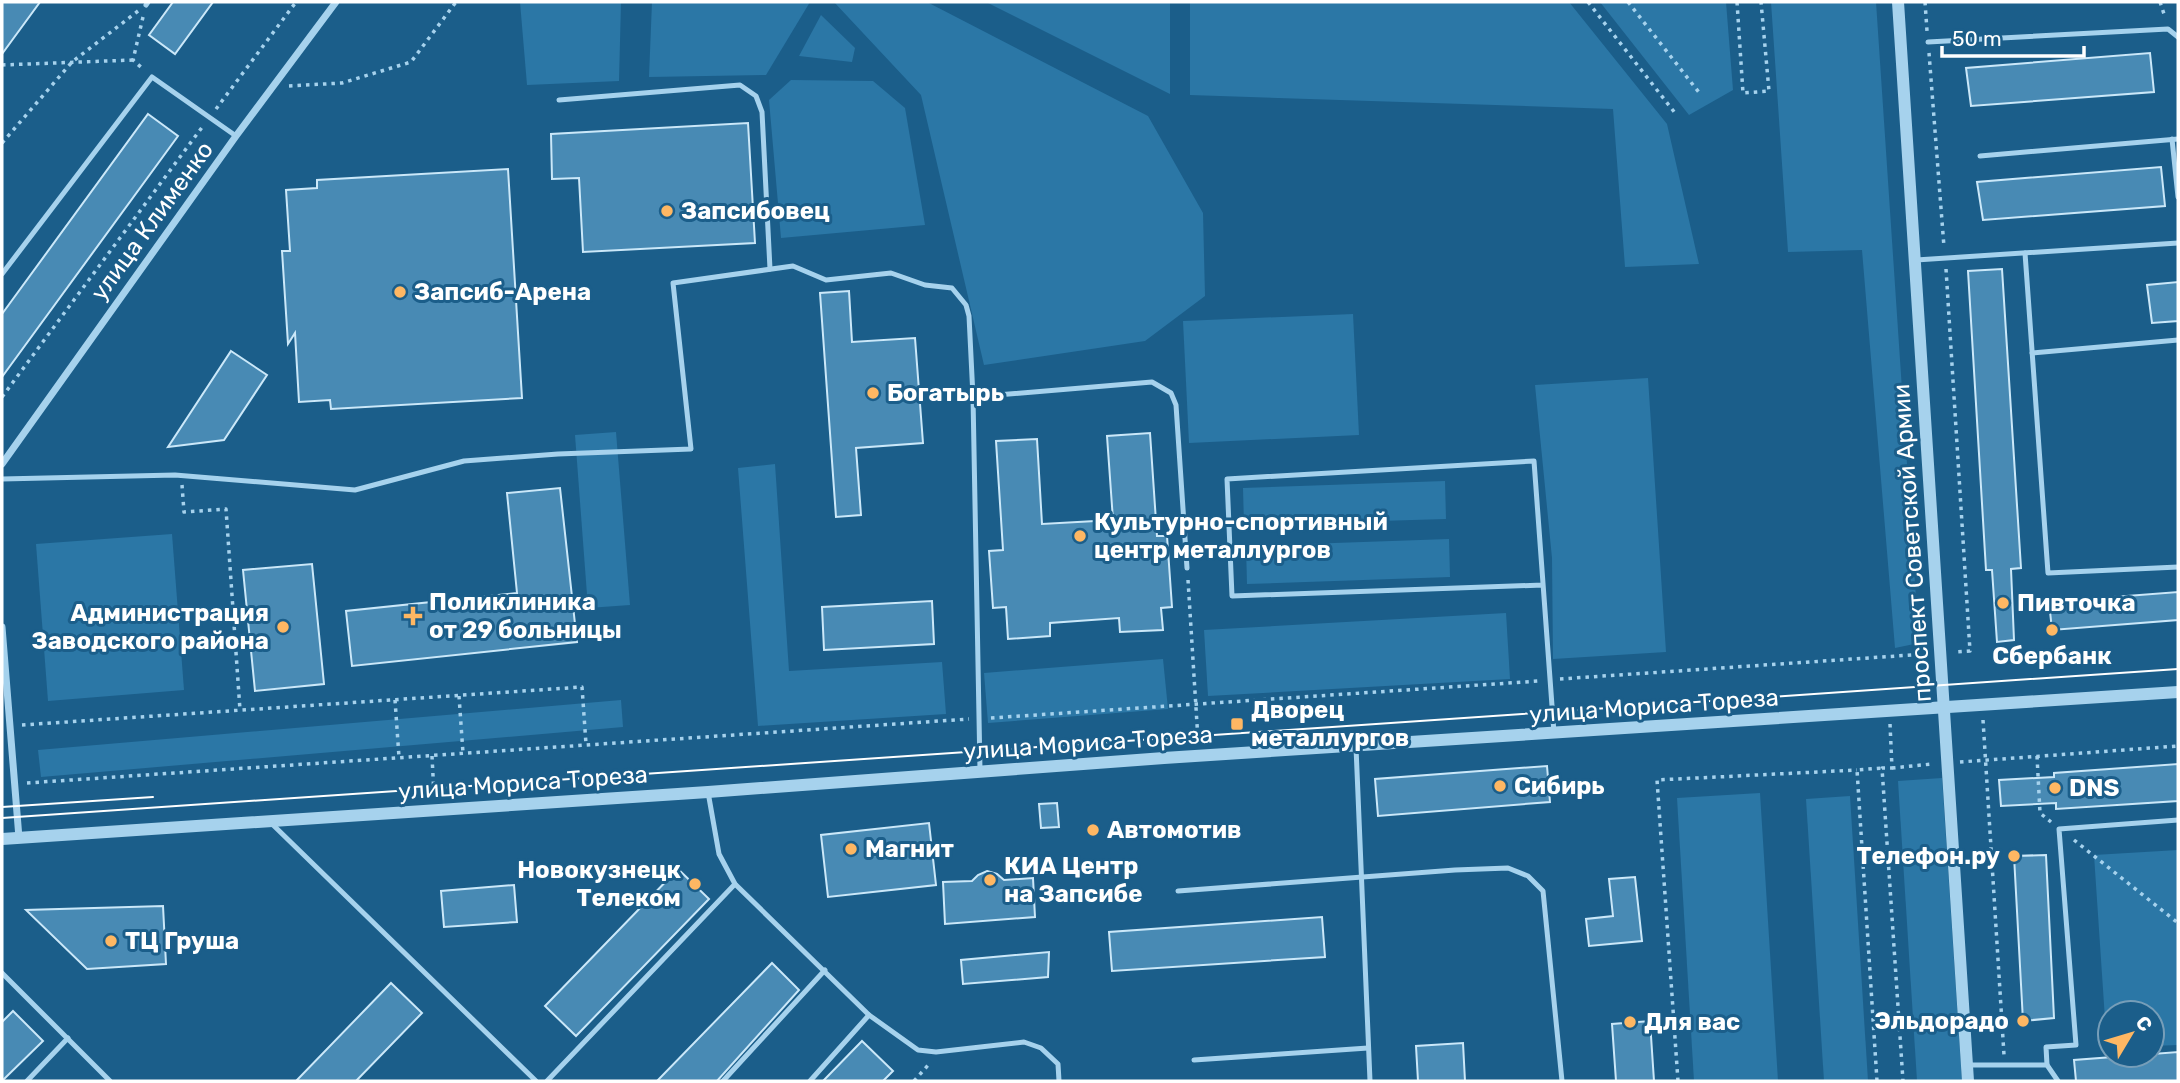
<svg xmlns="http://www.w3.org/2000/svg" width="2180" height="1083" viewBox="0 0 2180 1083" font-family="Rubik,sans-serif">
<rect width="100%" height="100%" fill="#1b5e8a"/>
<g fill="#2b77a6">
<path d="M520,2H621L619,81L527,85Z"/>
<path d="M652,2H810L766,75L649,77Z"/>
<path d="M834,2H927L1148,116L1203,213L1205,296L1145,341L984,365L921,95Z"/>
<path d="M986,2H1170V94Z"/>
<path d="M1190,2H1569L1667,124L1699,264L1625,267L1613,109L1190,95Z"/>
<path d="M1600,2H1726L1733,90L1689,115Z"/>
<path d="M1771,2H1876L1919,643L1895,648L1862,250L1788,252Z"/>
<path d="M821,15L855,48L852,62L799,56Z"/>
<path d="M791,80L873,81L905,108L925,225L781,238L769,100Z"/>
<path d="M1353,314L1359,435L1189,443L1183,321Z"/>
<path d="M1648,378L1666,652L1553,659L1552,558L1535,385Z"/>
<path d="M616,432L630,605L588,608L575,435Z"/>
<path d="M775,464L789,671L942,662L946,714L758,726L738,468Z"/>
<path d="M1445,481L1446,519L1244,525L1243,488Z"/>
<path d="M172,534L184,690L48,701L36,544Z"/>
<path d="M1449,539L1450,577L1247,584L1246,546Z"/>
<path d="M1506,613L1510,679L1208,696L1204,630Z"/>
<path d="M1163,659L1168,709L988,723L984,673Z"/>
<path d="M621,700L623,727L41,777L38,750Z"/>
<path d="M1942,778L1962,1081H1917L1898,781Z"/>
<path d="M1760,793L1778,1081H1694L1677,798Z"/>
<path d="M1850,796L1868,1081H1824L1806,799Z"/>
<path d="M2178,850V1045L2152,1046V1013H2110V1049H2107L2094,855Z"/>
</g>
<g fill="#488ab4" stroke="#cbe8f9" stroke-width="2">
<path d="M2,2H40L2,54Z"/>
<path d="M173,2H213L175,54L149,35Z"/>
<path d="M2150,53L2154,92L1971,106L1966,68Z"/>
<path d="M148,114L178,136L2,377V314Z"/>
<path d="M748,123L755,243L583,252L579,178L552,179L551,134Z"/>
<path d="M2161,167L2165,206L1983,220L1977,182Z"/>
<path d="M508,169L522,398L331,409L330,400L299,402L295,333L288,344L282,251H290L286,190L317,188V180Z"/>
<path d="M2002,269L2021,568L2011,569L2014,640L1997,642L1992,570H1986L1968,271Z"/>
<path d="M2178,282V321L2152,323L2147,285Z"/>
<path d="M849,291L852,342L915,338L923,443L856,448L861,515L836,517L820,293Z"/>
<path d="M231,351L267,375L224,440L168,447Z"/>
<path d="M1150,433L1157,536H1167L1172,607L1161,608L1163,630L1120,632L1119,618L1050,623V636L1008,639L1006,607L993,608L989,551L1003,550L996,441L1037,439L1042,524L1113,520L1107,436Z"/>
<path d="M560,488L577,642L352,666L346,611L517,593L507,493Z"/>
<path d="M312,564L324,684L255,691L243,570Z"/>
<path d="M2178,592V620L2052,630L2049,602Z"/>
<path d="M932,601L934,644L824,650L822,607Z"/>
<path d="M2178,764V801L2056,809V803L2001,806L1999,780L2054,777V773Z"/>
<path d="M1547,766L1550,802L1378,816L1375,779Z"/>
<path d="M1057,803L1059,827L1041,828L1039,804Z"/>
<path d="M929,823L936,885L828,897L821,835Z"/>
<path d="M2046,855L2054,1018L2023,1021L2014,856Z"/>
<path d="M678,869L709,899L576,1036L545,1006Z"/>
<path d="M987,871L997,874L1004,880L1033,878L1035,917L945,924L943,882L972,881L978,875Z"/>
<path d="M1635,877L1642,941L1589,946L1586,919L1613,916L1609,879Z"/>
<path d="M514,885L517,922L444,927L441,891Z"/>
<path d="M163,906L166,964L87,969L26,910Z"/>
<path d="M1322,917L1325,957L1112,971L1109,932Z"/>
<path d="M1049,952L1048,977L963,984L961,960Z"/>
<path d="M772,963L799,990L717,1081H657Z"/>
<path d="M391,983L422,1013L356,1081H296Z"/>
<path d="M13,1011L43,1041L2,1081V1022Z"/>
<path d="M1650,1021L1654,1081H1616L1612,1024Z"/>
<path d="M862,1041L893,1071L883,1081H823Z"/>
<path d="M1463,1043L1465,1081H1418L1416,1046Z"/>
<path d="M2178,1052V1081H2076L2074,1060Z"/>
</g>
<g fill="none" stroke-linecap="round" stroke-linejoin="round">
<g stroke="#a6d2ed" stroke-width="3.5" stroke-dasharray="3.5 5" stroke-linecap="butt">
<path d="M1588,2L1675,113"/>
<path d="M1628,2L1701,95"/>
<path d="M1737,2L1743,93L1769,91L1761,2"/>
<path d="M1925,2L1927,31"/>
<path d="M2160,2L2165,17"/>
<path d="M143,17L133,60L143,69"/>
<path d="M1929,53L1944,247"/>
<path d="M2,65L133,60"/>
<path d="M289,86L342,83L411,62L456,2"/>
<path d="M216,109L296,2"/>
<path d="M2,143L72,62L138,11"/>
<path d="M1946,269L1970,651L1955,652"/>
<path d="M2,397L203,126"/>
<path d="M182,485L184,512L226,509L240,710"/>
<path d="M1188,580L1198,740"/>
<path d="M1560,679L1926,654"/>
<path d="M459,696L463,753"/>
<path d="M395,700L399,757"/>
<path d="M991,718L1539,681"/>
<path d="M1983,720L2004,1055"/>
<path d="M1890,724L1892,768H1882L1903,1081"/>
<path d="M22,725L582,687L586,744"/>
<path d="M432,756L434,795"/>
<path d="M2037,756L2040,813L2051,822"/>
<path d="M1960,762L2178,746"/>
<path d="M1892,768L1932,764"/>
<path d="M27,783L969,719"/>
<path d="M2074,840L2178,923"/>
<path d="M914,1081L930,1063"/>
<path d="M1678,1081L1657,780L1857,770"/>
<path d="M1877,1081L1857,770L1882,768"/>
</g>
<g stroke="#a6d2ed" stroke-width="5">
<path d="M146,5L148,2"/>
<path d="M1928,42L2168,29L2178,37"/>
<path d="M559,100L740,85L756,96L762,112L770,269"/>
<path d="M2172,139L2178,197"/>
<path d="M1980,156L2178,139"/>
<path d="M2025,253L2048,573L2178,567"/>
<path d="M1916,260L2178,243"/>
<path d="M2,274L152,77L236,136"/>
<path d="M2032,353L2178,340"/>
<path d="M973,397L1152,382L1171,393L1176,405L1187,568"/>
<path d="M2,479L175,475L355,490L464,461L558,454L691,449L673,283L793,266L826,280L891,273L925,285L952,288L966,305L969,316L973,397L980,770"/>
<path d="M1543,585L1232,596L1227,479L1534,461L1554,733"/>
<path d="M1356,747L1370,1081"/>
<path d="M708,792L719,854L735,884L869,1015L918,1050L936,1052L1024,1042L1041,1048L1058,1064L1059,1081"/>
<path d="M270,822L536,1081"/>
<path d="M1178,891L1455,870L1508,868L1528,876L1543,891L1562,1081"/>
<path d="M2,973L110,1081"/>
<path d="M1194,1060L1368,1048"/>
<path d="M1969,1065H2047L2058,1081"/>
<path d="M2047,1065L2046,1047L2076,1045L2059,829L2178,820"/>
<path d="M27,1081L68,1038"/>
<path d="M547,1081L735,884"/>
<path d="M723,1081L825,970"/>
<path d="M810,1081L869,1015"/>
</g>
<g stroke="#a6d2ed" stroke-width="7">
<path d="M2,464L236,136L336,2"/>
<path d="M2,627L19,838"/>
</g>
<g stroke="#a6d2ed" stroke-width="12">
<path d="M1898,2L1968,1081"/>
<path d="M2,839L708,792L1164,758L2178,692"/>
</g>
<g stroke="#fff" stroke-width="2">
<path d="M2,807L153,797"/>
<path d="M2,818L2178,669"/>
</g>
</g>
<g fill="#feb763" stroke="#1b5e8a" stroke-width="2.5">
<circle cx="667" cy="211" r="7"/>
<circle cx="400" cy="292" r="7"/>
<circle cx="873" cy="393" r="7"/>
<circle cx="1080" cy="536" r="7"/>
<circle cx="2003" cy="603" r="7"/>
<path d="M409.5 605.5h7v7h7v7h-7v7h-7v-7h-7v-7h7z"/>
<circle cx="283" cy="627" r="7"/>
<circle cx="2052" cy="630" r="7"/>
<rect x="1230" y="717" width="14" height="14" rx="3.5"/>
<circle cx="1500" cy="786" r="7"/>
<circle cx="2055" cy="788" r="7"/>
<circle cx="1093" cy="830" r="7"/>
<circle cx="851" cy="849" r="7"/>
<circle cx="2014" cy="856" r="7"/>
<circle cx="990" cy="880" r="7"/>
<circle cx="695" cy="884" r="7"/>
<circle cx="111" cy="941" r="7"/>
<circle cx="2023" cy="1021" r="7"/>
<circle cx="1630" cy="1022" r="7"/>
</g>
<g text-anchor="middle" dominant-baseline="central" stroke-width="6" stroke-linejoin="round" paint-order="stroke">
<g font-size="24" font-weight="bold" fill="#fff" stroke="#1b5e8a" text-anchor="start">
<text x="681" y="211">Запсибовец</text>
<text x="414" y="292">Запсиб-Арена</text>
<text x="887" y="393">Богатырь</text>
<text x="1094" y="522">Культурно-спортивный<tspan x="1094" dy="28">центр металлургов</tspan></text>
<text x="429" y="602">Поликлиника<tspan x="429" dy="28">от 29 больницы</tspan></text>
<text x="2017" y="603">Пивточка</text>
<text x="269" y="613" text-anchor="end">Администрация<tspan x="269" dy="28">Заводского района</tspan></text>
<text x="2052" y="656" text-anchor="middle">Сбербанк</text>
<text x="1251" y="710">Дворец<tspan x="1251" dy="28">металлургов</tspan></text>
<text x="1514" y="786">Сибирь</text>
<text x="2069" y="788">DNS</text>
<text x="1107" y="830">Автомотив</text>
<text x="865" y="849">Магнит</text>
<text x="2000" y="856" text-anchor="end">Телефон.ру</text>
<text x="1004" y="866">КИА Центр<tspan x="1004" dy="28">на Запсибе</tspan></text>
<text x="681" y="870" text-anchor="end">Новокузнецк<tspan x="681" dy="28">Телеком</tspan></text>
<text x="125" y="941">ТЦ Груша</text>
<text x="2009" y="1021" text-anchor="end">Эльдорадо</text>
<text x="1644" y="1022">Для вас</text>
</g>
<g font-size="24" fill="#fff" stroke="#1b5e8a">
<text transform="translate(152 221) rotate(-54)">улица Клименко</text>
<text transform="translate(1912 543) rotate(-94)">проспект Советской Армии</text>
<text transform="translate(1654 706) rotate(-4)">улица Мориса Тореза</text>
<text transform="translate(1088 743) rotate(-4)">улица Мориса Тореза</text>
<text transform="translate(523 783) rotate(-4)">улица Мориса Тореза</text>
</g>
</g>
<rect width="2180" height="1083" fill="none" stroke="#ffffff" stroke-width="7"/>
<g transform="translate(2131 1034) rotate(52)"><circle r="33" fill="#1b5e8a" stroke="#769eb9" stroke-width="2"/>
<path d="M0-5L12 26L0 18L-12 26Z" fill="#feb763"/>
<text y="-10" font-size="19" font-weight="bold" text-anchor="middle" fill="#ffffff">С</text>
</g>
<path d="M1942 46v10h142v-10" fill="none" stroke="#ffffff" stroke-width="3.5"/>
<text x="1952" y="46" font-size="21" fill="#ffffff" stroke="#1b5e8a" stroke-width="5" paint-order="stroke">50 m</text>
</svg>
